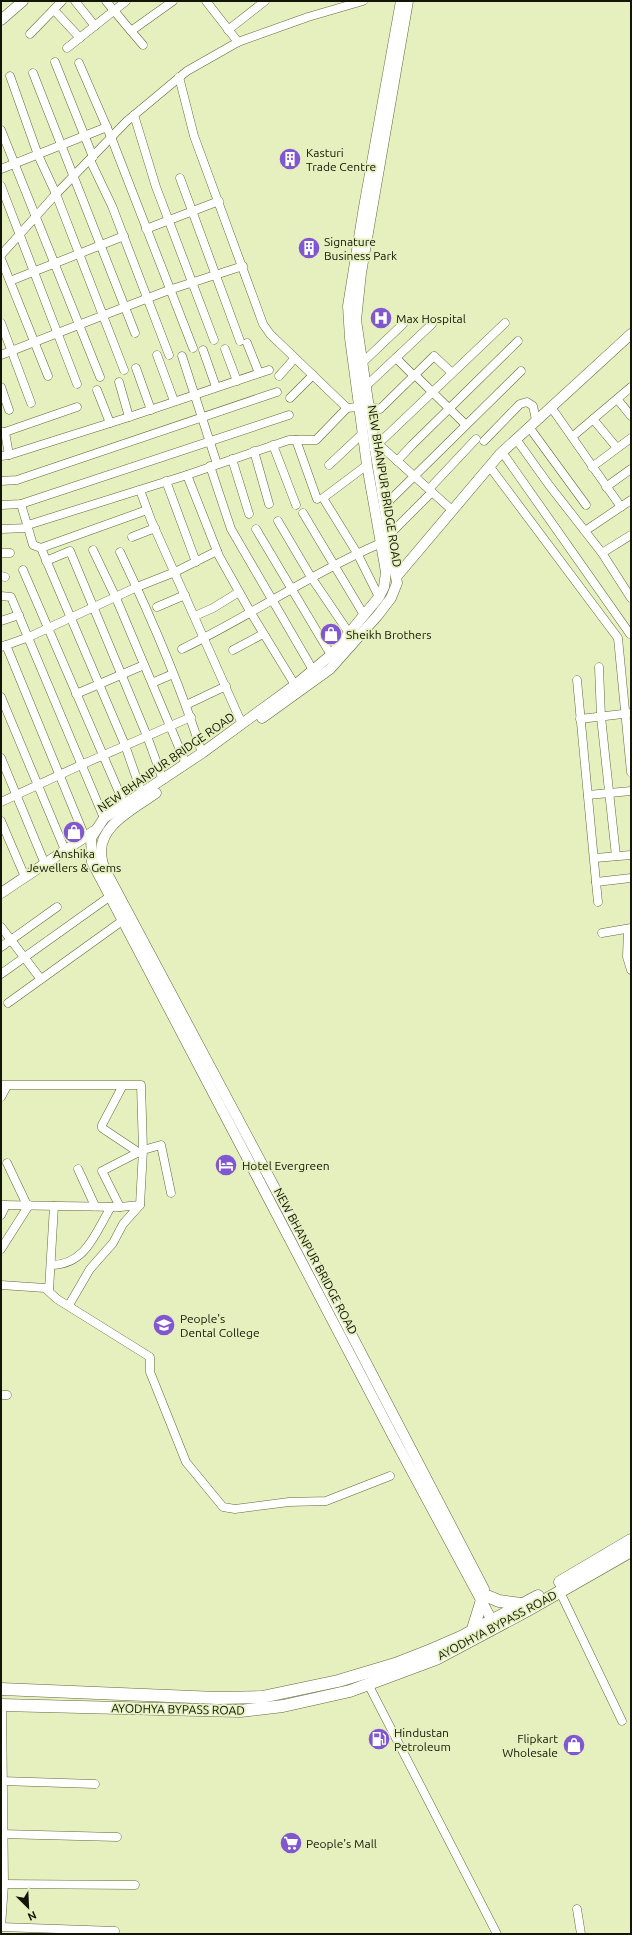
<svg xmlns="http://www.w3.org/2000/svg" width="632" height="1935" viewBox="0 0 632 1935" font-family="Ubuntu,sans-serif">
<rect width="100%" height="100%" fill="#e6efbe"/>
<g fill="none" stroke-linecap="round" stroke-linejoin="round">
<g stroke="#62693d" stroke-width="9">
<g id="minor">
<path d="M75,1L95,26"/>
<path d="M106,1L131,31L173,1"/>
<path d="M206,1L238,42"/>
<path d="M54,10L80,38"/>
<path d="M228,30L265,1"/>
<path d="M131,31L143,45"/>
<path d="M30,34L62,1"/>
<path d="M67,48L126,1"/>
<path d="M55,62L93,157"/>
<path d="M79,63L111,137L193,348"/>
<path d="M33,73L135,333"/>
<path d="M10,76L38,155L56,194L124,370"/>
<path d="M179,77L194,136L263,324L270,334L347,408L368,406L380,409L434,356L451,372"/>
<path d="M134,115L156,187L214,340"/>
<path d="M1,130L100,377"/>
<path d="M90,160L112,206L169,355"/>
<path d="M1,169L107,127"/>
<path d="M180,178L240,341"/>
<path d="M1,186L77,384"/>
<path d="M146,229L219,201"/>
<path d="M1,255L56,194L127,121L187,71L238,42L308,17L363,1"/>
<path d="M1,259L48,376"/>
<path d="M10,281L124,236"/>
<path d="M1,323L31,403"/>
<path d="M247,343L259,373"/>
<path d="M225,349L237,381"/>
<path d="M203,350L216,387"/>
<path d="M1,355L169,290L243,266"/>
<path d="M157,355L174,401"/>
<path d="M182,356L217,464"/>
<path d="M396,358L414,376"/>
<path d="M362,363L403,324"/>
<path d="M136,368L151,410"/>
<path d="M415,375L466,425"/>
<path d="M279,376L295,358"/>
<path d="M119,382L129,417"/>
<path d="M366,386L432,324"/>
<path d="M1,387L9,410"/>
<path d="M97,390L110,423"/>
<path d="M290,398L313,375"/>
<path d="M618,400L631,416"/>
<path d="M551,407L621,507"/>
<path d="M593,419L617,448"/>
<path d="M529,427L586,505"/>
<path d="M1,432H5L77,407"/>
<path d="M5,432L9,455"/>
<path d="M572,437L631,387"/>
<path d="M516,439L549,485L602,553L631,598"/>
<path d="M296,440L317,499"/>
<path d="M375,441L452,510"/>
<path d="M484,441L520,404L527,402L533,406L536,420"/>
<path d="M378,444L505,323"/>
<path d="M273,445L296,505"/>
<path d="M254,451L269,504"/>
<path d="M502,452L630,634"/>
<path d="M1,456L9,455L129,417L269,370"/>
<path d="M232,459L249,514"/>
<path d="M397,461L412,445L518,341"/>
<path d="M329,465L363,433"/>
<path d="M367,465L323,498L357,553L379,597"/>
<path d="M210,466L231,529L313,670"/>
<path d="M490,467L618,638L631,772"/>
<path d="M592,467L631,438"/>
<path d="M187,475L219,556L251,613L295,685"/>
<path d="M1,481L17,480L277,392"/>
<path d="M166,481L196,562"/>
<path d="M606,487L631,469"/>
<path d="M429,489L476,439"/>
<path d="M140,490L151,520L242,724"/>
<path d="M21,504L33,545L41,548L125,745L142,794"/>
<path d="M1,505L21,504L289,415"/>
<path d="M384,506L521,371"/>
<path d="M303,513L364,615"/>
<path d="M278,521L311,577L349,633"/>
<path d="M28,525L187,475L289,440H316L347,408"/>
<path d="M1,529L28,528"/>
<path d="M256,529L331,655"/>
<path d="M585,531L631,500"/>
<path d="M389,535L432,492"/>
<path d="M132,537L155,528"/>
<path d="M41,548L147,510"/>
<path d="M93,550L116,598L186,764"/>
<path d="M120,552C151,617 180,684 202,753"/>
<path d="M1,553H10"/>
<path d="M602,553L631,535"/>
<path d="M46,561L70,551L147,736L163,780"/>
<path d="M23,570L125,806"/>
<path d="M1,576L5,577"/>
<path d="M1,596L11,597L104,818"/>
<path d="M157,607L185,595"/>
<path d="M195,616L213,608L239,592"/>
<path d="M1,621L19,615"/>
<path d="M6,645L85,837"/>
<path d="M1,647L29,637L137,587L175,572L217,551"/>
<path d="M182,649C250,616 312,573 381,543"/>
<path d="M233,650L263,634"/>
<path d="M599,667L601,717L616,856"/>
<path d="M577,680L596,882"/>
<path d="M152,683L173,674"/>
<path d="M76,694L144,665"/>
<path d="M1,697L65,850"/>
<path d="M186,705L226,686"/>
<path d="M580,719L631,713"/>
<path d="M1,758L45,864"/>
<path d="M588,795L631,791"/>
<path d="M1,802L81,765L191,717"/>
<path d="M1,821L25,877"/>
<path d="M595,858L631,855"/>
<path d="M598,902L596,882L631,878"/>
<path d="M1,927L40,978"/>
<path d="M628,929L627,957L631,970"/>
<path d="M602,933L631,928"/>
<path d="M1,947L57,907"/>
<path d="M1,974L109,897"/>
<path d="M8,1003L122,921"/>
<path d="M1,1085H141L143,1150L140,1205L120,1207L1,1205"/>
<path d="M122,1087L102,1125V1128L138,1152"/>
<path d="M1,1097L7,1086"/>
<path d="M7,1163L27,1205"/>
<path d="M78,1169L95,1206"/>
<path d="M120,1207L102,1171L143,1150L161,1145L171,1193"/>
<path d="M1,1215L6,1205"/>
<path d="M1,1249L29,1205"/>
<path d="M51,1265C86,1265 95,1233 111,1207"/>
<path d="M1,1285L45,1288L57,1299L150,1357V1372L186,1462L223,1507L235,1509L289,1502L326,1501L390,1476"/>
<path d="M49,1290L54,1206"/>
<path d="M69,1305L90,1269L113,1243L123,1224L140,1205"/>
<path d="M1,1395H7"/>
<path d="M560,1592L622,1721"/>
<path d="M368,1684L497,1934"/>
<path d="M1,1781L95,1784"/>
<path d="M1,1834L117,1837"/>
<path d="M1,1884L135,1885"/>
<path d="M577,1909L581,1934"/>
<path d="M1,1927L4,1884L2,1705"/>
<path d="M1,1927L115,1931"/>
</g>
</g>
<g stroke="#62693d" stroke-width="11">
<g id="tertiary">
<path d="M401,1L364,207L348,306L350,338L367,465L386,572L384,587L379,597L331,655L295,685L202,753L104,818L91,838L92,862L395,1440L495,1626"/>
<path d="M1,20L23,1"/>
<path d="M397,576L500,454L631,334"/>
<path d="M262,718L330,669L378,615L391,598L397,583L375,449L356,320L361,273L408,1"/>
<path d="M156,793C134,809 94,827 102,860C103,866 106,872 109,877L285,1207L484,1589"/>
<path d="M1,893L94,831"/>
</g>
</g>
<g stroke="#62693d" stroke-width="13">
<g id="primary">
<path d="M560,1582L631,1540"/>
<path d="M487,1596L499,1601L521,1604"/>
<path d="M473,1629L482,1600"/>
<path d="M1,1689L217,1698L262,1697L338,1681L395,1664L431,1650L461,1637L538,1596"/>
<path d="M1,1705L240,1711L283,1706L350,1691L436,1659L526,1611L631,1551"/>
</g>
</g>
<use href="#minor" stroke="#fff" stroke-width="8"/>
<use href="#tertiary" stroke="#fff" stroke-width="10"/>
<use href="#primary" stroke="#fff" stroke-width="12"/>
</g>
<defs>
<g id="building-disc" transform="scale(1.15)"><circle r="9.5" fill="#8157d1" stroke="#e6efbe"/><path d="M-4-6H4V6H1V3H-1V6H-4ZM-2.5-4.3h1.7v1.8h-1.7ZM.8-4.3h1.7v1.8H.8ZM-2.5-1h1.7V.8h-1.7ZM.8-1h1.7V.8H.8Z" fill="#fff"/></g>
<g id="hospital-disc" transform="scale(1.15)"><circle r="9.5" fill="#8157d1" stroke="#e6efbe"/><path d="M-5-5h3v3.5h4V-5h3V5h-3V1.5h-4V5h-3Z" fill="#fff"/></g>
<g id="shop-disc" transform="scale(1.15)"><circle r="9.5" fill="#8157d1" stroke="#e6efbe"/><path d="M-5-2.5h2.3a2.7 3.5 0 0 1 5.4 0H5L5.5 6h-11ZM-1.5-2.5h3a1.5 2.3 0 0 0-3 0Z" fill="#fff"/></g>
<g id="hotel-disc" transform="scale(1.15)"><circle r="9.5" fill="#8157d1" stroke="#e6efbe"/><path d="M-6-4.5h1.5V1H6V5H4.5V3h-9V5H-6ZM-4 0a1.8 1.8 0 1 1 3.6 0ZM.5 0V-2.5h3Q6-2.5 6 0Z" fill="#fff"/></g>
<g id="university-disc" transform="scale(1.15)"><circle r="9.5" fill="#8157d1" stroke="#e6efbe"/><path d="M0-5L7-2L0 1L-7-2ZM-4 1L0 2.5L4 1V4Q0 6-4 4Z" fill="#fff"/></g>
<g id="fuel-disc" transform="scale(1.15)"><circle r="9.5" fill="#8157d1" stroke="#e6efbe"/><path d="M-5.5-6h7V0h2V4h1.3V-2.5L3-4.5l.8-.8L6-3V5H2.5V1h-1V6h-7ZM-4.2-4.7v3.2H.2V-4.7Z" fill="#fff"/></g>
<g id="supermarket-disc" transform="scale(1.15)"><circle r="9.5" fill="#8157d1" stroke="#e6efbe"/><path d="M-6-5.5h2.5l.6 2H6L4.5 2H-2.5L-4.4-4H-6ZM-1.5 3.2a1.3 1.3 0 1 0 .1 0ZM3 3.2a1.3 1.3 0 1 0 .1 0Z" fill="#fff"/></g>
</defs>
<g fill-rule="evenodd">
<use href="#building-disc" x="290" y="159"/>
<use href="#building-disc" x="309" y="248"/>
<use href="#hospital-disc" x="381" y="318"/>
<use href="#shop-disc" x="331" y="634"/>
<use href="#shop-disc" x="74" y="832"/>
<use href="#hotel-disc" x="226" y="1165"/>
<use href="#university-disc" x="164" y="1325"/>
<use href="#fuel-disc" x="379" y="1739"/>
<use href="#shop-disc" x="574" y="1745"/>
<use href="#supermarket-disc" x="291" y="1843"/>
</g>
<g text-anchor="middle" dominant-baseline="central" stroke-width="3.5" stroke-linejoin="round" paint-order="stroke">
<g font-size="12" fill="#121404" stroke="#e6efbe" text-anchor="start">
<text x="306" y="152">Kasturi<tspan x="306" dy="14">Trade Centre</tspan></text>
<text x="324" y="241">Signature<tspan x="324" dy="14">Business Park</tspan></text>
<text x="396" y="318">Max Hospital</text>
<text x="346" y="634">Sheikh Brothers</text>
<text x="74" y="853" text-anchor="middle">Anshika<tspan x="74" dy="14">Jewellers &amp; Gems</tspan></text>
<text x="242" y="1165">Hotel Evergreen</text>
<text x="180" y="1318">People's<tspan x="180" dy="14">Dental College</tspan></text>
<text x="394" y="1732">Hindustan<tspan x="394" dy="14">Petroleum</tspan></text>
<text x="558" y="1738" text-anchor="end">Flipkart<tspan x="558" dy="14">Wholesale</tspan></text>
<text x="306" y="1843">People's Mall</text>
</g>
<g font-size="12" fill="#121404" stroke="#e6efbe">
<text transform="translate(385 486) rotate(81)">NEW BHANPUR BRIDGE ROAD</text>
<text transform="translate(166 762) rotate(-35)">NEW BHANPUR BRIDGE ROAD</text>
<text transform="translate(316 1261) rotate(62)">NEW BHANPUR BRIDGE ROAD</text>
<text transform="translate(497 1625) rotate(-28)">AYODHYA BYPASS ROAD</text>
<text transform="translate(178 1709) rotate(1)">AYODHYA BYPASS ROAD</text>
</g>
</g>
<rect width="632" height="1935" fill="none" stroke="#121404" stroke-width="4"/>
<g transform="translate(28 1907) rotate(156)" stroke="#e6efbe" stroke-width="3" paint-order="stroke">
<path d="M0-3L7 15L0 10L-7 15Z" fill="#121404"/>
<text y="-6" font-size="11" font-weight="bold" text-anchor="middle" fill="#121404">N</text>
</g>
</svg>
